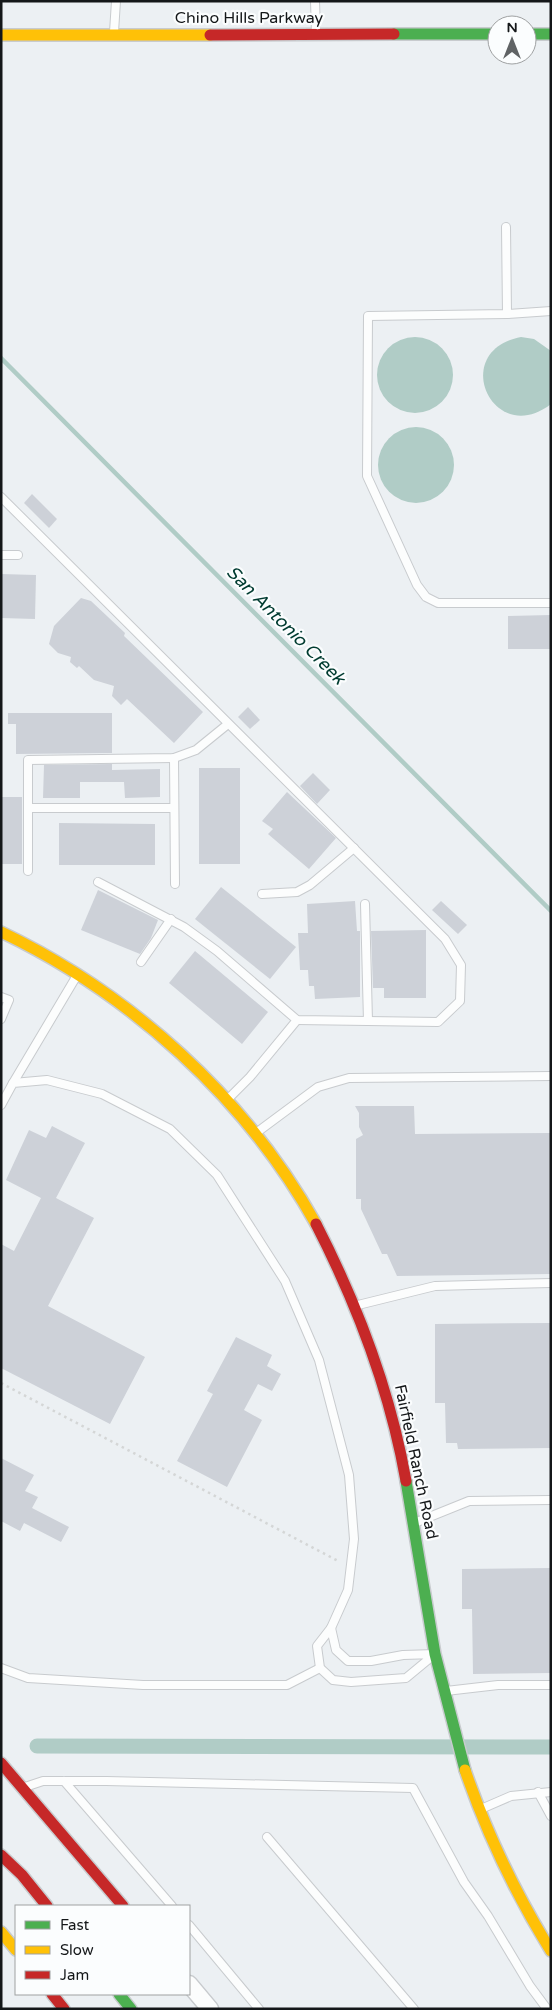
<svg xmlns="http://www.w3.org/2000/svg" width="552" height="2010" viewBox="0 0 552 2010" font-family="'Varela Round',sans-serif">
<rect width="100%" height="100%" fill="#ecf0f3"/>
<g fill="#b0ccc6">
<circle cx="415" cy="375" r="38"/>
<path d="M521,337L534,339L551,351V404C493,449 448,351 521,337Z"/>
<circle cx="416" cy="465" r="38"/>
</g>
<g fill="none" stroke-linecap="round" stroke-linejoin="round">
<path stroke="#b0ccc6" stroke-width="4.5" d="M1,358L551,911"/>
<path stroke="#b0ccc6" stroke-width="15" d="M37,1746L551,1747"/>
</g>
<g fill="#cdd1d8">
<path d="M32,494L57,519L49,528L24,503Z"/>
<path d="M1,574L36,575L35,619L1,618Z"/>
<path d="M81,598L91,601L125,633L124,636L203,712L174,743L127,699L121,705L112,696L114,686L94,680L79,666L77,668L70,662L71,657L58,653L49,644L54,626Z"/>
<path d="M551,615V649H508V616Z"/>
<path d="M248,707L260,720L250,729L238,717Z"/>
<path d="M8,713H112V753L16,754V724H8Z"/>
<path d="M112,764V770L160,769V797L125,798L124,782H80V798H43L44,765Z"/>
<rect x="199" y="768" width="41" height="96"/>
<path d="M313,773L330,790L317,804L300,786Z"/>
<path d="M287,792L336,838L309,869L268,834L273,829L262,821Z"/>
<rect x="1" y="797" width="21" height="67"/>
<path d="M59,823L155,824V865H59Z"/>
<path d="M221,887L296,947L270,979L195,919Z"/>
<path d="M98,890L158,920L151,938L140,954L81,930Z"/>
<path d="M355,901L357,931H360V997L315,999L314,986H309L308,970H300L298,933H308L307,904Z"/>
<path d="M441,901L467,925L458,934L432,910Z"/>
<path d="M426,930V998H384V988H373L371,931Z"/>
<path d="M195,951L268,1012L242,1044L169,983Z"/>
<path d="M355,1106H414L415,1134L551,1133V1274L397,1276L387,1254H382L361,1209V1199H356V1139L363,1135L359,1127V1113Z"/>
<path d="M52,1126L85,1143L56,1198L94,1218L48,1306L145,1357L110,1424L1,1368V1244L14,1251L41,1198L6,1180L29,1130L46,1138Z"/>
<path d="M551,1323V1448L458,1449L457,1443H446L445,1403H435V1324Z"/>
<path d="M236,1337L272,1355L267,1366L281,1374L272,1391L258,1384L244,1410L262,1420L227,1487L177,1461L213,1394L207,1391Z"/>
<path d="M1,1458L34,1475L25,1491L38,1497L32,1508L69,1527L61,1542L24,1523L20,1531L1,1521Z"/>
<path d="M551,1568V1673L473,1674L472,1609H462V1569Z"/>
</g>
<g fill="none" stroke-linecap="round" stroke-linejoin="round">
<g stroke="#c8cbce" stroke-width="10">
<g id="lane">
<path d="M315,1L316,32"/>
<path d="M114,32L116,1"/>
<path d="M506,227L507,314"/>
<path d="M551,311L507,314L368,316L367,476L417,585L426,597L438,603H551"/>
<path d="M1,497L445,939L461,965L460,1001L438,1022L297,1020L217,951L184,927L98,882"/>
<path d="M1,555H18"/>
<path d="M174,758L175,884"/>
<path d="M28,808H174"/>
<path d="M28,871V760L174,758L196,750L228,724"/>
<path d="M262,894L297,892L310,885L354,848"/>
<path d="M365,904L368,1021"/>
<path d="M141,962L171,919"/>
<path d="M1,997L9,1000L1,1019"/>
<path d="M13,1083L76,977"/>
<path d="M227,1100L250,1077L297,1020"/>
<path d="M1,1105L13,1083L47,1080L102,1094L170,1129L217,1175L285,1281L319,1360L349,1475L354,1539L348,1590L331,1628"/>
<path d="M256,1133L318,1087L349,1078L551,1076"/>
<path d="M358,1305L435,1286L551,1283"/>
<path d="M417,1522L469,1501L551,1500"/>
<path d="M331,1628L336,1650L348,1661H371L403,1655L435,1654L406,1678L351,1682L333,1680L320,1668L317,1646Z"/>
<path d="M1,1668L28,1678L143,1685H287L320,1668"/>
<path d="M446,1691L498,1685H551"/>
<path d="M64,1781L172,1906"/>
<path d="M25,1787L43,1781H106L413,1788L464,1882L488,1916L530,1986L547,2009"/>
<path d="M538,1792L551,1816"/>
<path d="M481,1809L511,1796L551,1792"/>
<path d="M267,1837L414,2009"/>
<path d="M189,1925L259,2009"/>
</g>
</g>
<g stroke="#c8cbce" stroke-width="19">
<path id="street" d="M189,1984L210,2009"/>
</g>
<g stroke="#c8cbce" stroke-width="14">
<g id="fast">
<path d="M394,34H497"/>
<path d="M527,34H551"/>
<path d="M406,1481L435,1654L465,1770"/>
<path d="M119,1994L131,2009"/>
</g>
</g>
<g stroke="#c8cbce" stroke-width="14">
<g id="slow">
<path d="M1,35H210"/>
<path d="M1,932C131,994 246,1098 316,1224"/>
<path d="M465,1770C487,1834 515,1893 551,1951"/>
<path d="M1,1932L16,1950"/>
</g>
</g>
<g stroke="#c8cbce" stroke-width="14">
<g id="jam">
<path d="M210,35L394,34"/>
<path d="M316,1224C358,1306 390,1390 406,1481"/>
<path d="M1,1763L123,1906"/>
<path d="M1,1855L22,1875L47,1906"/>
<path d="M52,1994L64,2009"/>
</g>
</g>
<path stroke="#d4d6d6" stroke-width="2.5" stroke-dasharray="2.5 4" stroke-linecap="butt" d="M1,1383L340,1562"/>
<use href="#lane" stroke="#fcfdfd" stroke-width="8"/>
<use href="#street" stroke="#fcfdfd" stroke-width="16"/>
<use href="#fast" stroke="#4caf50" stroke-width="11"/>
<use href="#slow" stroke="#ffc107" stroke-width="11"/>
<use href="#jam" stroke="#c62828" stroke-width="11"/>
</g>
<g text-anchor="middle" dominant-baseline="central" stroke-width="4.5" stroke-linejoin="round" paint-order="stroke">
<g font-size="16" fill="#141719" stroke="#fbfdfe">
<text x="249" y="18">Chino Hills Parkway</text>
<text transform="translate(416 1462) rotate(78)">Fairfield Ranch Road</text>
</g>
<g font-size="18" font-style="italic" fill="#003b30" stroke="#fbfdfe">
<text transform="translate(286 625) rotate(45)">San Antonio Creek</text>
</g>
</g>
<rect width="552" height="2010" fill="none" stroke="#141719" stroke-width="5"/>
<rect x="15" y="1905" width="175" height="90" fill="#fbfdfe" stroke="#9fa1a2"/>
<rect x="25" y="1921" width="25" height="8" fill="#4caf50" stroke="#9fa1a2"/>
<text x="60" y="1930" font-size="15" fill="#141719">Fast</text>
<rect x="25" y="1946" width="25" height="8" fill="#ffc107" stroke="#9fa1a2"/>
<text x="60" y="1955" font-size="15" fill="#141719">Slow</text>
<rect x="25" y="1971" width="25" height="8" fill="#c62828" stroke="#9fa1a2"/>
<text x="60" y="1980" font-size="15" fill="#141719">Jam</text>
<g transform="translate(512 40)"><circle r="24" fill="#fbfdfe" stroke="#9fa1a2"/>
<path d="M0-4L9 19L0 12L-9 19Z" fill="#606365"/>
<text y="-8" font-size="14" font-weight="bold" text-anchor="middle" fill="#141719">N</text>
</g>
</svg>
